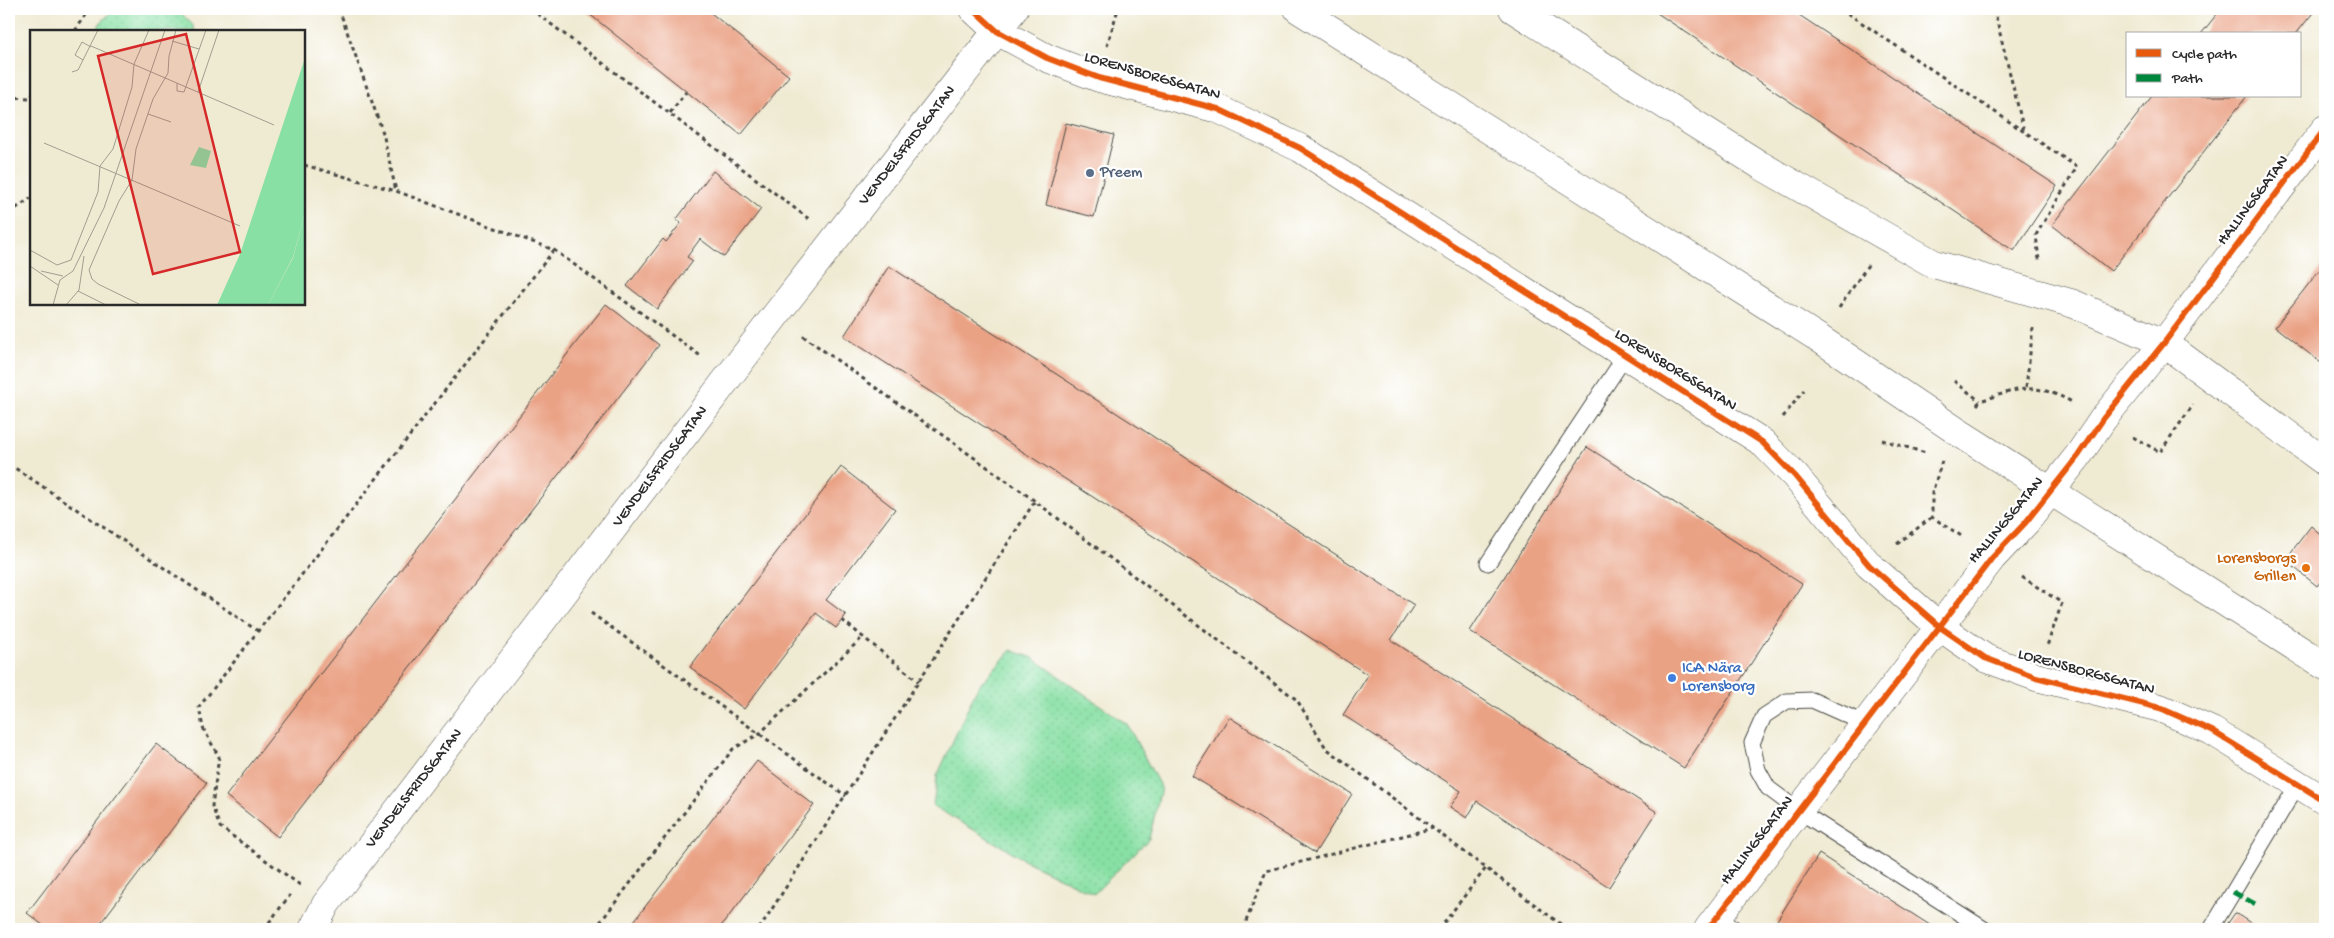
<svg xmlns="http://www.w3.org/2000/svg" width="2334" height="938" viewBox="0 0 2334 938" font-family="'Gochi Hand',sans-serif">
<defs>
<pattern id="park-dots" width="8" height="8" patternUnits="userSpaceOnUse" patternTransform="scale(1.25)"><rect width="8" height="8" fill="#88e0a4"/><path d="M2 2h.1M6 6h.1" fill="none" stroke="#76c08d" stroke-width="1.8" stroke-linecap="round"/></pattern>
</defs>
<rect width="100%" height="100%" fill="#fff"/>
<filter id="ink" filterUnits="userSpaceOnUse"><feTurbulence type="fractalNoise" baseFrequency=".02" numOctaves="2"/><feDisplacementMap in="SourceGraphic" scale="10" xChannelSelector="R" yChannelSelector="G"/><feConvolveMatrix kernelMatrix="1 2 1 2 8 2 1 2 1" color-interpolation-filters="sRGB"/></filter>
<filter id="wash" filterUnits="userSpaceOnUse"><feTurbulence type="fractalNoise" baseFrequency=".0096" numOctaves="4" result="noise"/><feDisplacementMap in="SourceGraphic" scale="20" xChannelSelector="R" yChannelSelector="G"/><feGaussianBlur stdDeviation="1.12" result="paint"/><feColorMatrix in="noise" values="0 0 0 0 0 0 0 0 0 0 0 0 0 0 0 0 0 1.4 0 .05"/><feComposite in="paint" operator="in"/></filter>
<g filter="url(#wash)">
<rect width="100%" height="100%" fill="#efead2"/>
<g fill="url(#park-dots)" stroke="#5a8668">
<path d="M115,9H177L192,24L195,31H97L100,23Z"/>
<path d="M1011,650L1033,658L1127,724L1161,788L1149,839L1094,894L1030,863L933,806L937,776L977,688Z"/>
</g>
<g id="blocks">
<g fill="#eaa285">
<path d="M583,9H706L789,76L741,135Z"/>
<path d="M1651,9H1790L2057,186L2014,251Z"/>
<path d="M2221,9H2316L2296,34H2201Z"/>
<path d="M2152,96H2247L2111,271L2052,225Z"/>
<path d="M1066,123L1114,135L1094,217L1046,205Z"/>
<path d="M713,171L761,209L724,257L700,239L687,257L693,261L657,309L627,286L663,239L666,242L681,223L676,220Z"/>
<path d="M2325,263V366L2275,327Z"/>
<path d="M889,266L1414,605L1391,640L1657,812L1609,887L1477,801L1467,818L1450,807L1461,791L1343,715L1368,675L844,336Z"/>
<path d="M606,304L659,345L278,837L226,796Z"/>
<path d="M1587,447L1802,584L1684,768L1470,631Z"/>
<path d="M841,467L895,509L826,600L846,615L836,628L816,613L744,709L690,667Z"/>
<path d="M2311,526L2325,538V576L2317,586L2285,560Z"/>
<path d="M1229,717L1352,794L1315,853L1192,776Z"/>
<path d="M156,744L207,783L96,929H48L27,913Z"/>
<path d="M757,761L814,805L719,929H628Z"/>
<path d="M1819,854L1936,929H1786L1776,922Z"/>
<path d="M2235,913L2260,929H2224Z"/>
</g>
</g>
</g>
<g filter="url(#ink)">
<use href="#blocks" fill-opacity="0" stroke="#484844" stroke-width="1"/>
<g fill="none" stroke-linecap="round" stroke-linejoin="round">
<g stroke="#484844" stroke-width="17">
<g id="service">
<path d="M1488,563L1626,355"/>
<path d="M1866,724L1812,700L1787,701L1764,716L1752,743L1758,770L1768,788L1799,811L1984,929"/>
<path d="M1717,917L1735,929"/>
<path d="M2211,929L2298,784"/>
</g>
</g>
<g stroke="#484844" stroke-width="29">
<g id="minor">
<path d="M973,9L997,31L1047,58L1099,78L1218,109L1300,148L1762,442L1795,476L1869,565L1940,627L1985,658L2036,677L2160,708L2212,731L2325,801"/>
<path d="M1513,9L1760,165L1934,264L2074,304L2164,343L2325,462"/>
<path d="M313,929L326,904L343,882L775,316L1014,9"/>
<path d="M1708,929L1992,558L2026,522L2078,456L2103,419L2164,343L2325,129"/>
</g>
</g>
<g stroke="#484844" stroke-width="29">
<path id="secondary" d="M1298,9L1820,339L1958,432L2325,666"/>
</g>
<g stroke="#484844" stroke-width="3" stroke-dasharray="4 4" stroke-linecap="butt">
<path d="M339,9L383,133L396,191"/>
<path d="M531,9L809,219"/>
<path d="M1841,9L2077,167L2036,235L2039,260"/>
<path d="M1994,9L2024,131"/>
<path d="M539,14L543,9"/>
<path d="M75,31L90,9"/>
<path d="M1107,46L1118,9"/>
<path d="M9,97L29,98L31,94"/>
<path d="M670,113L686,92"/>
<path d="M304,165L396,191L554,250L702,357"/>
<path d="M9,213L31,198"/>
<path d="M1839,308L1868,265"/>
<path d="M803,336L1035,501L1297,700L1326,748L1567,929"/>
<path d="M1954,381L1980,401"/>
<path d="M2026,387L2033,328"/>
<path d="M1977,405L1980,401C2021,388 2033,381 2074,403"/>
<path d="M1783,417L1804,390"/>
<path d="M2133,437L2160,452L2193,405"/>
<path d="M1882,440L1926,453"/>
<path d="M1942,461L1932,493V517L1963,537"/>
<path d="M9,464L258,631"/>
<path d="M1897,544L1932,517"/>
<path d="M2022,577L2062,603L2047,646"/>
<path d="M591,613L846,796"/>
<path d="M842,620L919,682"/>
<path d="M300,885L220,827L212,806L219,757L203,728L199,707L554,250"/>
<path d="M264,929L290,895"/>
<path d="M595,929L733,749L759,734L863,637"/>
<path d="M759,929L1035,501"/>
<path d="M1243,929L1266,871L1433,828"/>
<path d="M1439,929L1486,868"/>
</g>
<use href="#service" stroke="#fff" stroke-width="15"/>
<use href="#minor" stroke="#fff" stroke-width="28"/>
<use href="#secondary" stroke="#fff" stroke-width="28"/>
<path stroke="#00873e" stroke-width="5" stroke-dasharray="10 5" stroke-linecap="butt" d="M2233,892L2257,905"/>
<g stroke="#fff" stroke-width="9">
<g id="cycleway">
<path d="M973,9L997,31L1047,58L1099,78L1218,109L1300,148L1762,442L1795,476L1869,565L1940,627L1985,658L2036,677L2160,708L2212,731L2325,801"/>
<path d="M1708,929L1992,558L2026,522L2078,456L2103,419L2164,343L2325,129"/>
</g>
</g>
<use href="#cycleway" stroke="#e8590c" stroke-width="6"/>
</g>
</g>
<circle fill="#5c6f8a" stroke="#fff" stroke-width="2" cx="1090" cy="173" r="5"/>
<circle fill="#e8710a" stroke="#fff" stroke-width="2" cx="2306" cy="568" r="5"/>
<circle fill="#3f7fe0" stroke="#fff" stroke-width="2" cx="1672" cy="678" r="5"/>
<g text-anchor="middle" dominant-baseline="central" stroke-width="4.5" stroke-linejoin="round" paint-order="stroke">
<g font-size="16" fill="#2b2b2b" stroke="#fff">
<text transform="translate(1152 77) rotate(16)">LORENSBORGSGATAN</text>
<text transform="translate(908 146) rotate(-52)">VENDELSFRIDSGATAN</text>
<text transform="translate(2254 201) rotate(-53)">HALLINGSGATAN</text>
<text transform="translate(1675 371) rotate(32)">LORENSBORGSGATAN</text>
<text transform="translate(661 467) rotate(-53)">VENDELSFRIDSGATAN</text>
<text transform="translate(2007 521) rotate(-50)">HALLINGSGATAN</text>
<text transform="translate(2086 673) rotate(15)">LORENSBORGSGATAN</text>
<text transform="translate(415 789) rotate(-52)">VENDELSFRIDSGATAN</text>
<text transform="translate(1758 841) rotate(-52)">HALLINGSGATAN</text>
</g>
<g font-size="16" fill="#4e5e75" stroke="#fff" text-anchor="start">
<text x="1100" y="173">Preem</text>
</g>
<g font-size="16" fill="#c56008" stroke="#fff" text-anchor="end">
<text x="2296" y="559">Lorensborgs<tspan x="2296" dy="18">Grillen</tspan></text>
</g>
<g font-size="16" fill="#366cbe" stroke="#fff" text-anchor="start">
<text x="1682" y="669">ICA Nära<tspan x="1682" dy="18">Lorensborg</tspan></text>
</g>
</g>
<g transform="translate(30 30)">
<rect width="275" height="275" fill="#efead2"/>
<path d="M275,182V275H238L263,228Z" fill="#88e0a4"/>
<path d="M275,28V182L263,227L238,275H187L210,224ZM169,117L181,121L176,138L160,135Z" fill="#88e0a4"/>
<path fill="none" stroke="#a19e8f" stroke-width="1" d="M142,11L169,19M61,16L244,95M53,30L45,25L52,12L61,17M42,42L48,40L68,0M147,53V61L154,62L176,0M168,62L189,0M118,84L141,92M14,113L210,196M0,220L27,235L41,230L68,162L70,136L83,119L102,57L104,34L119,0M0,236L28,255M11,241L33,246M48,261L76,275M23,275L30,250L43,241L74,178L135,0M36,275L49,260L54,226M111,275L68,254L62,249L59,240L89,171L102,150L106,119L123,69L138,43L139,26L146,0"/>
<path fill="#d62828" fill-opacity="0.15" stroke="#d62828" stroke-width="2.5" d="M156,4L210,222L123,244L68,26Z"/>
<rect width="275" height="275" fill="none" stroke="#2b2b2b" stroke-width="2.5"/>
</g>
<rect width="2334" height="938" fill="none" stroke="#fff" stroke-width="30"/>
<rect x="2126" y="32" width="175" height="65" fill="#ffffff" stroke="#aaaaaa"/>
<rect x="2136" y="49" width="25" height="8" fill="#e8590c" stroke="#aaaaaa"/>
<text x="2172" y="58" font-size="15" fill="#2b2b2b">Cycle path</text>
<rect x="2136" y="74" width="25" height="8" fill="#00873e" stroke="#aaaaaa"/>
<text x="2172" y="82" font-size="15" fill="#2b2b2b">Path</text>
</svg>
